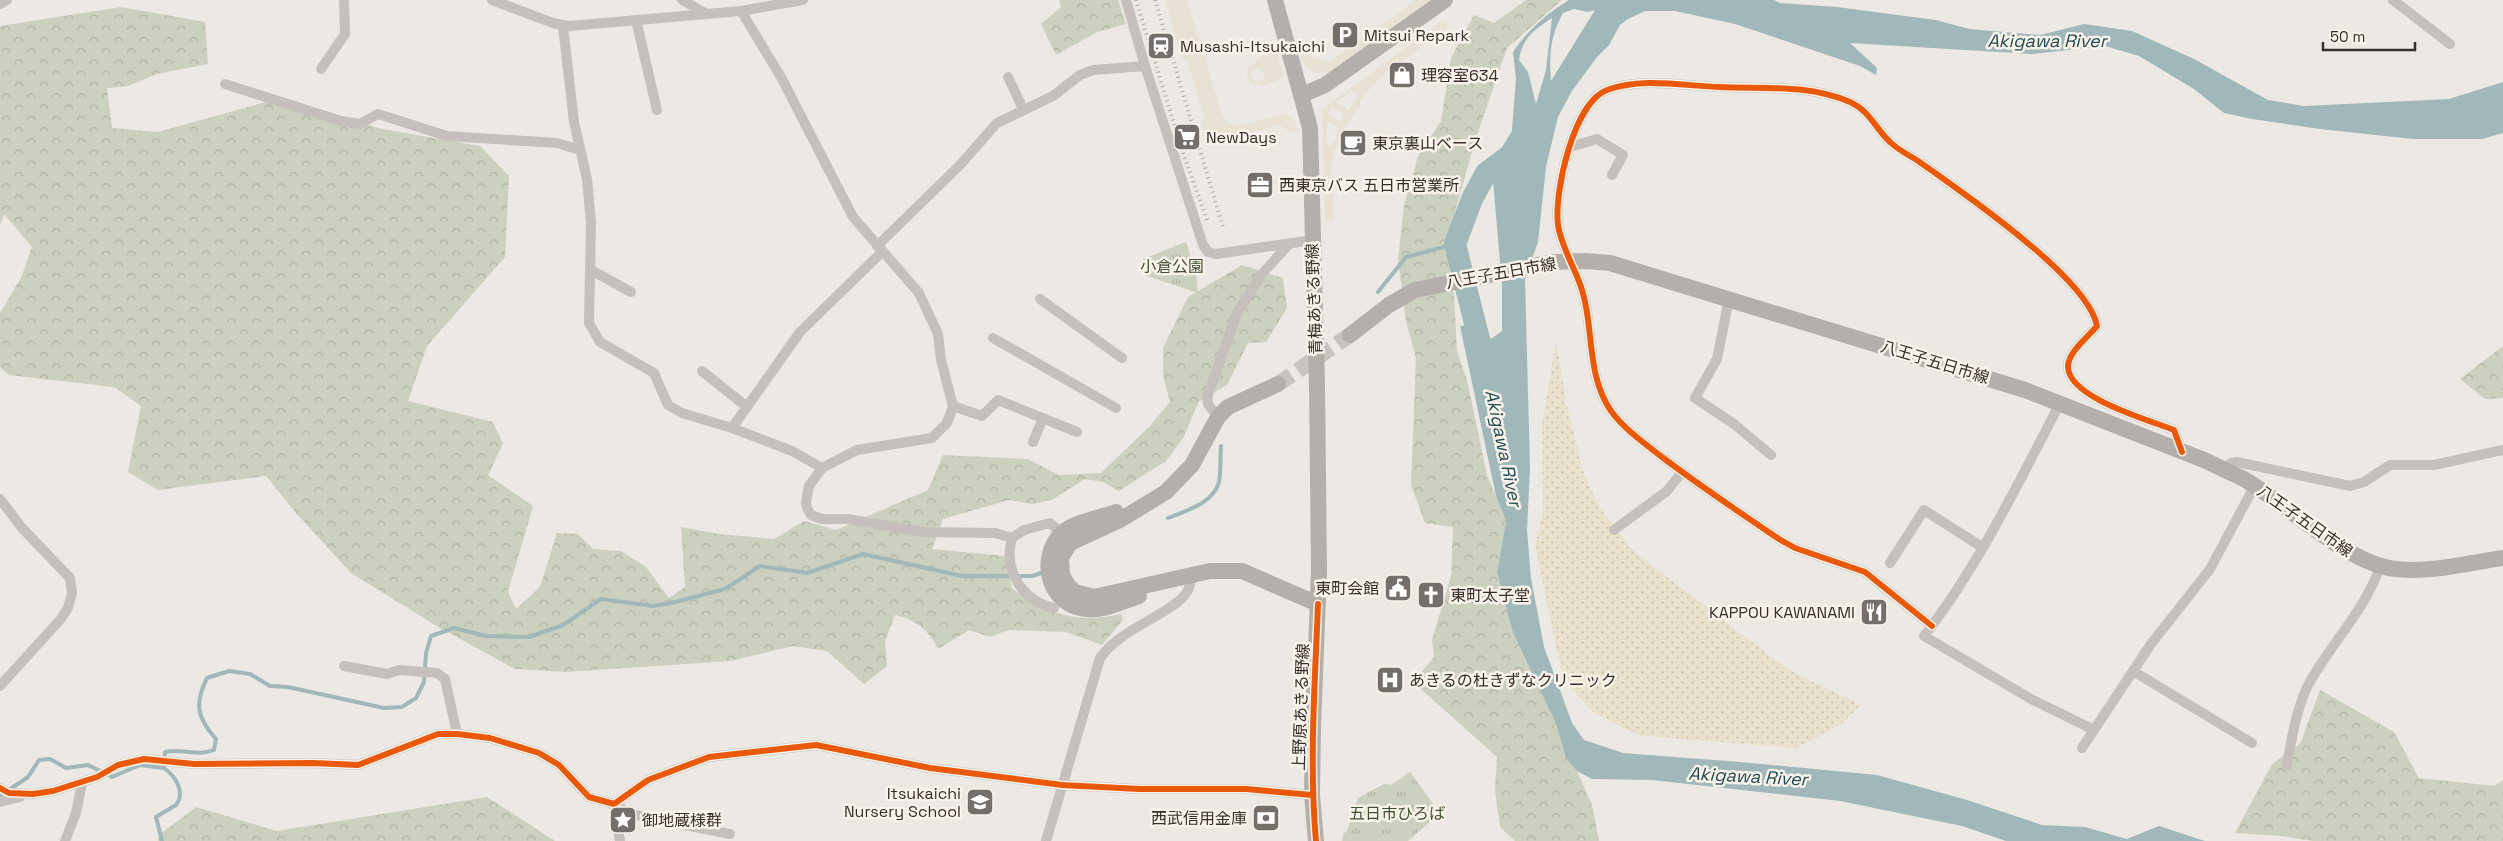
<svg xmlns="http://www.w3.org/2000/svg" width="2503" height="841" viewBox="0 0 2503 841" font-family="'Space Grotesk','Noto Sans JP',sans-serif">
<defs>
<pattern id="forest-crowns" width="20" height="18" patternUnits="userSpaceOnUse" patternTransform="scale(1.25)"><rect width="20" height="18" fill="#ccd0be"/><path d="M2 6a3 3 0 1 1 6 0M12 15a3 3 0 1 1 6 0" fill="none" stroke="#b0b3a3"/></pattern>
<pattern id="sand-dots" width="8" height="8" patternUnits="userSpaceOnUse" patternTransform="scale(1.25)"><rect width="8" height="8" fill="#e9e1cc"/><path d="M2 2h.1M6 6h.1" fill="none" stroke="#c8c1af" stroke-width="1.8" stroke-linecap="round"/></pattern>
<pattern id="park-tufts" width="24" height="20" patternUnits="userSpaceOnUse" patternTransform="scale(1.25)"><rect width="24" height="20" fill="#ccd0be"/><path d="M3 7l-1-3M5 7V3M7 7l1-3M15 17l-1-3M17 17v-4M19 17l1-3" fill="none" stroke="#b0b3a3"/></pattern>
</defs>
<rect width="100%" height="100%" fill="#ece8e3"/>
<g fill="url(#forest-crowns)">
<path d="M1059,0H1118L1126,24L1097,32L1056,55L1041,24L1061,7Z"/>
<path d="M1526,0H1562L1507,48L1476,138L1446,243L1454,296L1457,351L1467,380L1487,475L1506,521L1497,572L1512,630L1556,724L1566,757L1577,771L1592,805L1599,841H1515L1500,827L1495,790L1497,757L1413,682L1434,657L1432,640L1451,576L1453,527L1425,523L1411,485L1416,358L1406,321L1398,260L1404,206L1418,156L1441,121L1451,58L1474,15L1494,23Z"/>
<path d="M121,7L205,22L208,64L157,74L128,86L107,88L112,128L158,132L280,98L382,129L480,146L509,176L505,257L427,346L408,401L493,422L503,444L488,475L533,506L508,592L516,609L540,587L557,533L578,534L593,549L621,551L646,567L669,598L685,587L681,527L719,534L774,539L804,521L836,530L928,490L943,455L1028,459L1059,475L1101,473L1150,426L1170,402L1163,375V348L1188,297L1242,265L1283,278L1287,308L1266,342L1248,343L1227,385L1199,401L1183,438L1166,461L1119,491L1103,482L1085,479L1052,500L1032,504L1009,500L943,519L932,549L1005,556L1012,588C1047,614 1077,624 1121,614L1123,620L1102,645L1066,632L1009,630L990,637L969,630L938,649C929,630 916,620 895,615L885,642L887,666L864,684L827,651L793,646L730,661L566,672L515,669L440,628L351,573L297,514L266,476L158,490L128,472L141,406L114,387L9,375L0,367V313L21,278L32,247L4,214L0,226V26Z"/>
<path d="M2503,346V398L2485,399L2460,379Z"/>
<path d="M2320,690L2394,732L2419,778L2495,786L2503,780V841H2313L2282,836L2235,833L2272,764L2300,744Z"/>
<path d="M487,797L555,841H158L159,835L196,807L277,831Z"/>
</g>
<path fill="url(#sand-dots)" d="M1556,341L1566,402L1583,471L1599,507L1633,551L1789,670L1861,705L1840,725L1796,748L1707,741L1638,735L1593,712L1563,680L1535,545L1543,513L1542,427Z"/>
<g fill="url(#park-tufts)">
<path d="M1186,242L1192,261L1191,268L1196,271L1198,293L1144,275L1143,259Z"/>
<path d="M1410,772L1440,813L1408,841H1342L1343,834L1347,831L1358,798L1384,784L1391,785Z"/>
</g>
<g fill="#e9e1d4" fill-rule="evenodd">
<path d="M1165,0H1187L1223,118L1229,124L1238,126L1282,114L1288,115L1295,121L1297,132H1291L1279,125L1208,145L1201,122L1205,120L1187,59L1183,60Z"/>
<path d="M1416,0H1432L1328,73L1312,72L1302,61L1300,53L1329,62Z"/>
<path d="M1444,22L1450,26L1384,74L1368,91L1339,137L1331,166L1334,221L1329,223L1325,220L1322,109L1440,23ZM1352,90L1358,96L1349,110L1336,102ZM1332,107L1344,114L1340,122L1328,114ZM1327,122L1339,127L1332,146L1327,145Z"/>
<path d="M1275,48L1283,74L1280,80L1261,86L1251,83L1247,77L1248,69L1268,49ZM1258,67L1265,74L1263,79L1258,82L1253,80L1250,75L1252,70Z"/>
</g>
<path fill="#a1b8ba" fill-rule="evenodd" d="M1569,0H1774L1780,3L1837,7L1936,20L1969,29L2040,35L2084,24L2132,31L2194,59L2268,100L2304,106L2449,99L2503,82V133L2482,139H2413L2320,129L2252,119L2224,113L2194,89L2139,56L2105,46L2031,54L1850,43L1877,68L1876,75L1860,66L1735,24L1675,11H1645L1628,19L1620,25L1609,45L1597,57L1572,91L1558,117L1546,167L1538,242L1525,279L1530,468L1527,530L1531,578L1544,647L1572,723L1584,740L1623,753L1740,762L1877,775L1967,800L2042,825L2085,827L2127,839L2159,826L2205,841H2006L1962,826L1840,801L1652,780L1592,779L1577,771L1566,758L1556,724L1512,630L1497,572L1506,521L1496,496L1460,326L1481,324L1491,339L1502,331V285L1493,180L1503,156L1511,142L1516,79L1513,52C1528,30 1546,14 1569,0ZM1574,9L1588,12L1595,10L1551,81C1549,54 1550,37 1563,13ZM1552,18L1546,70L1536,104L1528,72L1519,60C1522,38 1534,30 1552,18Z"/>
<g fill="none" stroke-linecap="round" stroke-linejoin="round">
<g stroke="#a1b8ba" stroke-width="4">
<path d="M1378,292L1406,257L1455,244"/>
<path d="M1168,518C1185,511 1213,504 1219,482C1221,472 1220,458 1221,446"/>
<path d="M0,796L28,777L39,760L50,759L66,768L88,765L112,777L140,765L164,768"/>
<path d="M162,841L156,817L176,805C186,792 175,776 164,768L165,752C182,748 197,757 214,750L216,739C197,718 194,704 207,678L229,671L250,674L270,686L288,687L384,708L402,707L416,698L424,682L426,653L431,636L454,628L486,636L529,637L563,625L601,599L653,606L671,603L725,589L760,566L807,573L863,554L962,576H1032L1041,573"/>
</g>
<path stroke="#a1b8ba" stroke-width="22" d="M1483,355L1455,244L1472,199L1486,173L1510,155L1520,139"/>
<path stroke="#c7c3be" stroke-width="16" stroke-dasharray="16 8" stroke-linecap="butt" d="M1278,384L1350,335"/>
<g stroke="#c5c0bb" stroke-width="10">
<path d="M492,0L553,23L569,26L741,11L803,0"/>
<path d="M682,0L705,13"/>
<path d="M1126,0L1145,66L1203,245L1208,252L1216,254L1313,240"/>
<path d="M2393,0L2450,44"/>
<path d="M0,4L7,0"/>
<path d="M741,11L781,77L853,217L919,293L938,334L941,360L953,406L947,423L932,438L857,450L822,468L809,486L806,502L807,508L811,515L822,519H848L923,532L995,533L1012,538L1024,530L1050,523L1065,537"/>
<path d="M636,20L657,110"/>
<path d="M563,26L574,122L587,179L591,223L589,323L600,342L654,373L668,405L682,413L732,428L792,451L822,468"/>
<path d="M321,69L345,34L344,0"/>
<path d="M1008,77L1023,109"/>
<path d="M225,84L341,121L360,124L378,114L447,136L557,143L580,150"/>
<path d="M1570,147L1597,139L1623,155L1612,175"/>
<path d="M877,246L960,165L997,123L1053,96L1080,75L1093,70L1145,66"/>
<path d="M591,270L631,292"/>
<path d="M1040,299L1122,358"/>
<path d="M1729,299L1717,359L1695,398L1734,424L1771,455"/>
<path d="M993,338L1116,408"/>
<path d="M702,371L747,407"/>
<path d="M2060,403C2019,482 1979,565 1924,636L2031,699L2094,730"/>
<path d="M953,406L982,416L998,400L1077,432"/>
<path d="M1218,417L1208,404L1207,398L1237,313L1261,275L1290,243"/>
<path d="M732,428L800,332L882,252"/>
<path d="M1033,442L1043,418"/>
<path d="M2226,470L2231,463L2237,462L2350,486L2364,482L2390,465H2434L2503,450"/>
<path d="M0,499L22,528L70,578L72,593L68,608L60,620L0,686"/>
<path d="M1614,530L1667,491L1682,472"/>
<path d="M1012,538C1003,570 1022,601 1054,608"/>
<path d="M1890,563L1924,510L1982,547"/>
<path d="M1932,626L1865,572L1795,548L1779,539C1739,512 1700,486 1662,457C1644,443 1624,429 1611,411C1585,373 1595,325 1580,284C1573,265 1561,245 1558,225C1554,193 1573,103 1607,90C1643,77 1684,86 1720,87C1764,89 1809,84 1850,102C1870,111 1875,128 1890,142C1898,150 1909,155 1918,161C1937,174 1956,188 1974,201C2006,225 2090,287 2097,326C2088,337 2068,352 2068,367C2069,398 2149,420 2174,430L2182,452"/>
<path d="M344,666L387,674L399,670L437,673L445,679L457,734"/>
<path d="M2133,671L2252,743"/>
<path d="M2082,748L2151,644L2210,569L2255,485"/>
<path d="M2287,765C2292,737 2297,704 2311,680C2333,641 2366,609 2380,566"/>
<path d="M0,788L9,793L33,794L53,791L97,777L118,765L144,759L194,764L313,763L358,765L438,734H457L490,738L539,753L559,765L589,797L614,804L648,780L709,757L816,745L930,768L1062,785L1139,789H1246L1312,795"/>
<path d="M0,802L20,797"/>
<path d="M614,804L630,814L730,834"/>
<path d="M614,804L620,841"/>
<path d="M65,841L76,813L82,783"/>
<path d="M1046,841L1100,658C1117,634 1148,623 1172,606C1178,602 1185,597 1188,590C1190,586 1191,580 1193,575"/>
</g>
<g stroke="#b4afaa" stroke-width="16">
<path d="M1275,0L1310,128L1317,385L1319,570L1313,727L1312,795L1316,841"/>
<path d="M1302,95L1325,85L1445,0"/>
<path d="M1350,335L1389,305L1415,290L1553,262L1586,261L1610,263L2025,390L2204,460L2242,478C2287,503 2346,564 2396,569C2431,573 2469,563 2503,558"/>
<path d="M1278,384L1228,407L1218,417L1192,465L1166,492L1120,520L1070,543L1061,558L1062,575L1069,587L1075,592L1094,597L1210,571H1242L1318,604"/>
<path d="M1116,512C1101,517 1072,523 1062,533C1036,559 1049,607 1087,609C1104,611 1123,601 1139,596"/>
</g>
<g stroke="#ada9a5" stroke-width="4" stroke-dasharray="1 4" stroke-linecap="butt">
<path d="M1136,0L1184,156L1208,222"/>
<path d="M1155,0L1223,227"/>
</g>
<g stroke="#f8f3ea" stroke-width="9">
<g id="cycleway">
<path d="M1932,626L1865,572L1795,548L1779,539C1739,512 1700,486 1662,457C1644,443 1624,429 1611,411C1585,373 1595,325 1580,284C1573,265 1561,245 1558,225C1554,193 1573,103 1607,90C1643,77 1684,86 1720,87C1764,89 1809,84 1850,102C1870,111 1875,128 1890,142C1898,150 1909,155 1918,161C1937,174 1956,188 1974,201C2006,225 2090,287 2097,326C2088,337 2068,352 2068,367C2069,398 2149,420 2174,430L2182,452"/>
<path d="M0,788L9,793L33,794L53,791L97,777L118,765L144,759L194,764L313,763L358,765L438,734H457L490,738L539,753L559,765L589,797L614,804L648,780L709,757L816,745L930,768L1062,785L1139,789H1246L1312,795"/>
<path d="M1316,841C1309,762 1315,683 1318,604"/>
</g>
</g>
<use href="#cycleway" stroke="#e8590c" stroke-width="6"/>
</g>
<defs>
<g id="parking-square" transform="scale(1.4375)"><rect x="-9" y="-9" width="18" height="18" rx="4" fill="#756f6b" stroke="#f8f3ea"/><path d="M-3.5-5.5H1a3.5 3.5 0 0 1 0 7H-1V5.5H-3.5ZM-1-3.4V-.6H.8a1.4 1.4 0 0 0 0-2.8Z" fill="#fff"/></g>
<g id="station-square" transform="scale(1.4375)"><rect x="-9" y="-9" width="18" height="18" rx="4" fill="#756f6b" stroke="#f8f3ea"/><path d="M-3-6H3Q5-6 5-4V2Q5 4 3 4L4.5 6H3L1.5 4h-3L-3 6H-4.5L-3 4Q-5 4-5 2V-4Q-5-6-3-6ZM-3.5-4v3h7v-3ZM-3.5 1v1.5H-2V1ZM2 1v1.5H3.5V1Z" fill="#fff"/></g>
<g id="shop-square" transform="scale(1.4375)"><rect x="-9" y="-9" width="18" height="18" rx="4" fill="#756f6b" stroke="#f8f3ea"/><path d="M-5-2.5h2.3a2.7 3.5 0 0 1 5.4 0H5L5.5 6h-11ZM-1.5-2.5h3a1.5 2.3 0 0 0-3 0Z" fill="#fff"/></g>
<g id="supermarket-square" transform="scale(1.4375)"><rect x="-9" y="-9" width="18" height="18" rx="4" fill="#756f6b" stroke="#f8f3ea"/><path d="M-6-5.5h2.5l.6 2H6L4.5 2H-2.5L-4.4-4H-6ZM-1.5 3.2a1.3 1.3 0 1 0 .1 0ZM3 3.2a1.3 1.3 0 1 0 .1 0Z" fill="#fff"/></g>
<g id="cafe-square" transform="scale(1.4375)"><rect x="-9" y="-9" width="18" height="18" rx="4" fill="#756f6b" stroke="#f8f3ea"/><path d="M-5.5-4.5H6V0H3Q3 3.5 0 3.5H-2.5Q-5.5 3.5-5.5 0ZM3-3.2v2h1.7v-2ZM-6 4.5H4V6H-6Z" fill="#fff"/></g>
<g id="office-square" transform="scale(1.4375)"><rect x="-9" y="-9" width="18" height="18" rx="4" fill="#756f6b" stroke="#f8f3ea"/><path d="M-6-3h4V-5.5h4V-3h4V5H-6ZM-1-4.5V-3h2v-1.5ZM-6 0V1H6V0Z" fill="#fff"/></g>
<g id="civic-square" transform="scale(1.4375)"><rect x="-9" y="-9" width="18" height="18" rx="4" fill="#756f6b" stroke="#f8f3ea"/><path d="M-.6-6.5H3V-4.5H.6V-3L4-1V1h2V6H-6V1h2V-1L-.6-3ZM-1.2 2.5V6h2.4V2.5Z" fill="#fff"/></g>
<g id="church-square" transform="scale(1.4375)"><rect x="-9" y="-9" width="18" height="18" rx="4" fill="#756f6b" stroke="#f8f3ea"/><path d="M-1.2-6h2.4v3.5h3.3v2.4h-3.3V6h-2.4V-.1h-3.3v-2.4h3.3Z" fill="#fff"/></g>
<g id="restaurant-square" transform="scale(1.4375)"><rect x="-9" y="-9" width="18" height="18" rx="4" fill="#756f6b" stroke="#f8f3ea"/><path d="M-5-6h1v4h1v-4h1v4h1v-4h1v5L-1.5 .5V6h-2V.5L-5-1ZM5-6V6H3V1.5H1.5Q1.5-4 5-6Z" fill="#fff"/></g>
<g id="hospital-square" transform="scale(1.4375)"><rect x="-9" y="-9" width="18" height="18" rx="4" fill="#756f6b" stroke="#f8f3ea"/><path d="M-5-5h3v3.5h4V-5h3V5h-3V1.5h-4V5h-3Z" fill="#fff"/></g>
<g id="school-square" transform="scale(1.4375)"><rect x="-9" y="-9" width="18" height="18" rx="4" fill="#756f6b" stroke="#f8f3ea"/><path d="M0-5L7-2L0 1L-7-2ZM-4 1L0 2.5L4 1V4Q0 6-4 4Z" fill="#fff"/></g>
<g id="bank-square" transform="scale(1.4375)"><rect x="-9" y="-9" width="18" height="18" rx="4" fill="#756f6b" stroke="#f8f3ea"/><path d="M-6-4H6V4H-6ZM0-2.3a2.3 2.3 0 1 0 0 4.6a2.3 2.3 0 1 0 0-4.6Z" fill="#fff"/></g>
<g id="sight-square" transform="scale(1.4375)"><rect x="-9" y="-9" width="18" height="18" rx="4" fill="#756f6b" stroke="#f8f3ea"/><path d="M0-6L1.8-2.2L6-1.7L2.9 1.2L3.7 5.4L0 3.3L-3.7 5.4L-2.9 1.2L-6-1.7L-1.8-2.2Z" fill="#fff"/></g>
</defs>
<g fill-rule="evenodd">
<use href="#parking-square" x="1345" y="35"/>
<use href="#station-square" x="1161" y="46"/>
<use href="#shop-square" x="1402" y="75"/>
<use href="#supermarket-square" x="1187" y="137"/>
<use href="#cafe-square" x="1353" y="143"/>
<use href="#office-square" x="1260" y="185"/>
<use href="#civic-square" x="1398" y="588"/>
<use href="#church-square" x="1431" y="595"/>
<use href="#restaurant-square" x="1874" y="612"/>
<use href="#hospital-square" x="1390" y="680"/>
<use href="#school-square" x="980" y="802"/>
<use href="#bank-square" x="1266" y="818"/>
<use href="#sight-square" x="623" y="820"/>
</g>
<g text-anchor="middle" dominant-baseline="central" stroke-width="5" stroke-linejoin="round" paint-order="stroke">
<g font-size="16" fill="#352e2a" stroke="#f8f3ea" text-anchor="start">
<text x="1364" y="35">Mitsui Repark</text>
<text x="1180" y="46">Musashi-Itsukaichi</text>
<text x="1421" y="75">理容室634</text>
<text x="1206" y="137">NewDays</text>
<text x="1372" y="143">東京裏山ベース</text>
<text x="1279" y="185">西東京バス 五日市営業所</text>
<text x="1379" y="588" text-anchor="end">東町会館</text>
<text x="1450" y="595">東町太子堂</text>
<text x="1855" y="612" text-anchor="end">KAPPOU KAWANAMI</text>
<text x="1409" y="680">あきるの杜きずなクリニック</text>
<text x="961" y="793" text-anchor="end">Itsukaichi<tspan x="961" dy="18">Nursery School</tspan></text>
<text x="1247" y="818" text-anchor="end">西武信用金庫</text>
<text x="642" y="820">御地蔵様群</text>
</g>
<g font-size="16" fill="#425131" stroke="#f8f3ea">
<text x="1172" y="266">小倉公園</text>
<text x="1397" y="813">五日市ひろば</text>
</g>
<g font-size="16" fill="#352e2a" stroke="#f8f3ea">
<text transform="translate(1501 273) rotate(-10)">八王子五日市線</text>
<text transform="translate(1314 299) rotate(-92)">青梅あきる野線</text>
<text transform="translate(1935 362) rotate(17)">八王子五日市線</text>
<text transform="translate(2305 521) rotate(35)">八王子五日市線</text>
<text transform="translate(1301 707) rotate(-88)">上野原あきる野線</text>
</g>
<g font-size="18" font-style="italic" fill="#244b52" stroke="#f8f3ea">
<text x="2047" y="40">Akigawa River</text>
<text transform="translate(1504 448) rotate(78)">Akigawa River</text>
<text transform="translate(1748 776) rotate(3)">Akigawa River</text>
</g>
</g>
<path d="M2323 42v8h92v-8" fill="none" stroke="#352e2a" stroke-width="2.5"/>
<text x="2330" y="42" font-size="15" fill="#352e2a" stroke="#f8f3ea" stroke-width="4" paint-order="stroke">50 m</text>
</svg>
